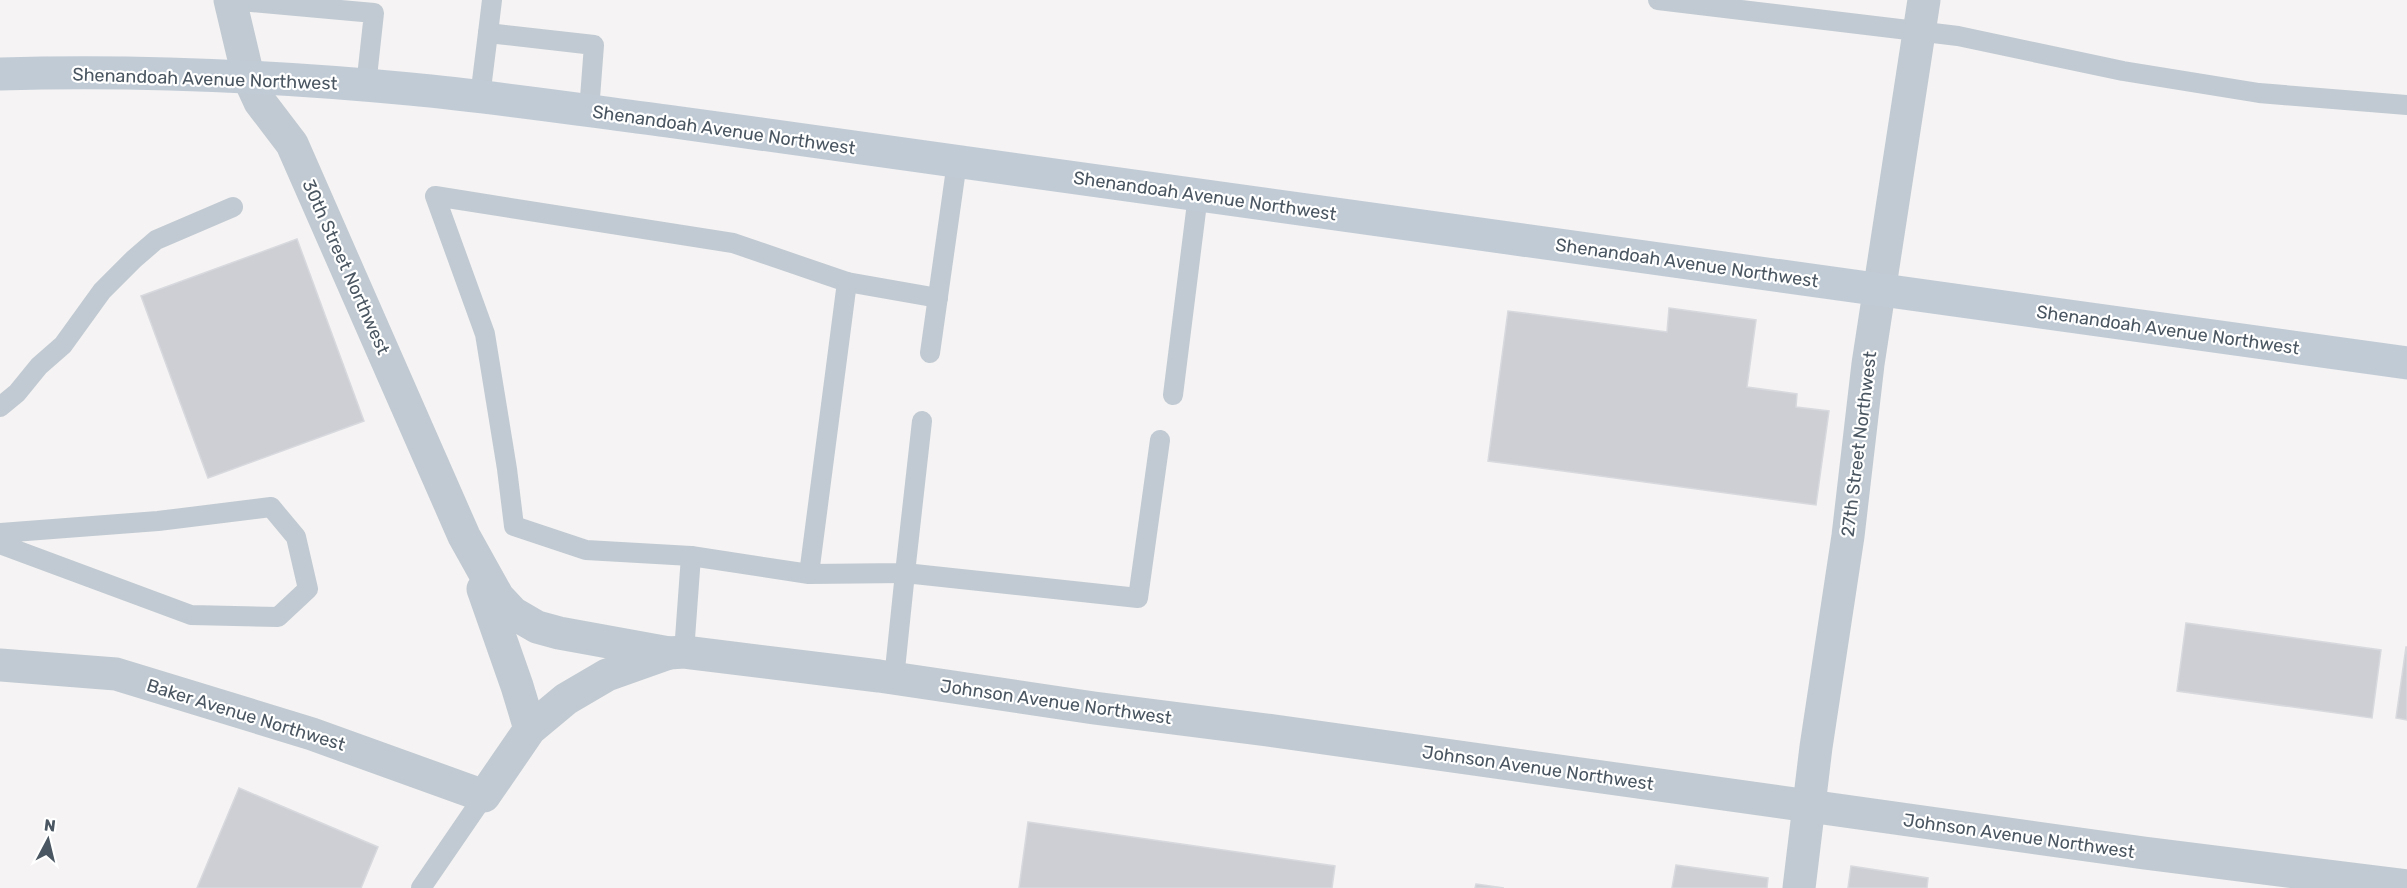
<svg xmlns="http://www.w3.org/2000/svg" width="2407" height="888" viewBox="0 0 2407 888" font-family="Rubik,sans-serif">
<rect width="100%" height="100%" fill="#f5f3f3"/>
<g fill="#cdcfd5" stroke="#d7d9de" stroke-width="1.5">
<path d="M297,239L364,421L208,478L141,296Z"/>
<path d="M1669,308L1756,320L1747,387L1797,394L1796,407L1829,411L1816,505L1488,461L1508,311L1667,332Z"/>
<path d="M2186,623L2381,650L2372,718L2177,691Z"/>
<path d="M2406,647H2407V720L2396,718Z"/>
<path d="M239,788L378,847L361,888H197Z"/>
<path d="M1028,822L1335,866L1332,888H1019Z"/>
<path d="M1676,865L1768,878L1767,888H1672Z"/>
<path d="M1851,866L1928,878L1927,888H1848Z"/>
<path d="M1476,884L1504,888H1475Z"/>
</g>
<g fill="none" stroke-linecap="round" stroke-linejoin="round">
<g stroke="#c1cad2" stroke-width="20">
<path d="M230,0L374,13L366,86"/>
<path d="M492,0L488,33L594,45L589,111"/>
<path d="M1658,0L1958,36L2123,71L2259,93L2407,105"/>
<path d="M480,97L488,33"/>
<path d="M847,282L938,298"/>
<path d="M930,353L957,162"/>
<path d="M1173,395L1198,195"/>
<path d="M0,407L17,393L39,366L63,345L102,291L134,259L156,240L233,207"/>
<path d="M0,533L158,521L271,507L296,537L308,589L278,617L191,615L0,544"/>
<path d="M809,574L691,556L586,550L514,526L507,469L485,334L435,196L733,243L847,282L809,574L905,573L922,421"/>
<path d="M684,652L691,556"/>
<path d="M894,679L905,573L1138,598L1160,440"/>
<path d="M421,888L484,796"/>
</g>
<g stroke="#c1cad2" stroke-width="33">
<path d="M230,0L248,76L260,102L292,144L464,536L498,597L513,613L537,627L559,633L669,653L684,652L879,676L1094,708L1267,730L2144,853L2407,886"/>
<path d="M483,589L517,686L530,729"/>
<path d="M0,665L116,674L312,734L484,796L530,729L566,699L607,675L669,653"/>
<path d="M1799,888L1816,747L1848,536L1868,364L1924,0"/>
</g>
<path stroke="#c1cbd6" stroke-width="33" d="M0,74C136,70 274,76 410,89C496,97 582,110 667,121L2407,363"/>
</g>
<g text-anchor="middle" dominant-baseline="central" stroke-width="4.5" stroke-linejoin="round" paint-order="stroke">
<g font-size="18" fill="#4a5661" stroke="#fff">
<text transform="translate(205 79) rotate(2)">Shenandoah Avenue Northwest</text>
<text transform="translate(724 130) rotate(8)">Shenandoah Avenue Northwest</text>
<text transform="translate(1205 196) rotate(8)">Shenandoah Avenue Northwest</text>
<text transform="translate(1687 263) rotate(8)">Shenandoah Avenue Northwest</text>
<text transform="translate(346 267) rotate(66)">30th Street Northwest</text>
<text transform="translate(2168 330) rotate(8)">Shenandoah Avenue Northwest</text>
<text transform="translate(1859 444) rotate(-83)">27th Street Northwest</text>
<text transform="translate(1056 702) rotate(8)">Johnson Avenue Northwest</text>
<text transform="translate(246 715) rotate(17)">Baker Avenue Northwest</text>
<text transform="translate(1538 768) rotate(8)">Johnson Avenue Northwest</text>
<text transform="translate(2019 836) rotate(8)">Johnson Avenue Northwest</text>
</g>
</g>
<g transform="translate(48 840) rotate(7)" stroke="#ffffff" stroke-width="4.5" paint-order="stroke">
<path d="M0-4.5L10 22L0 15L-10 22Z" fill="#4a5661"/>
<text y="-9" font-size="16" font-weight="bold" text-anchor="middle" fill="#4a5661">N</text>
</g>
</svg>
